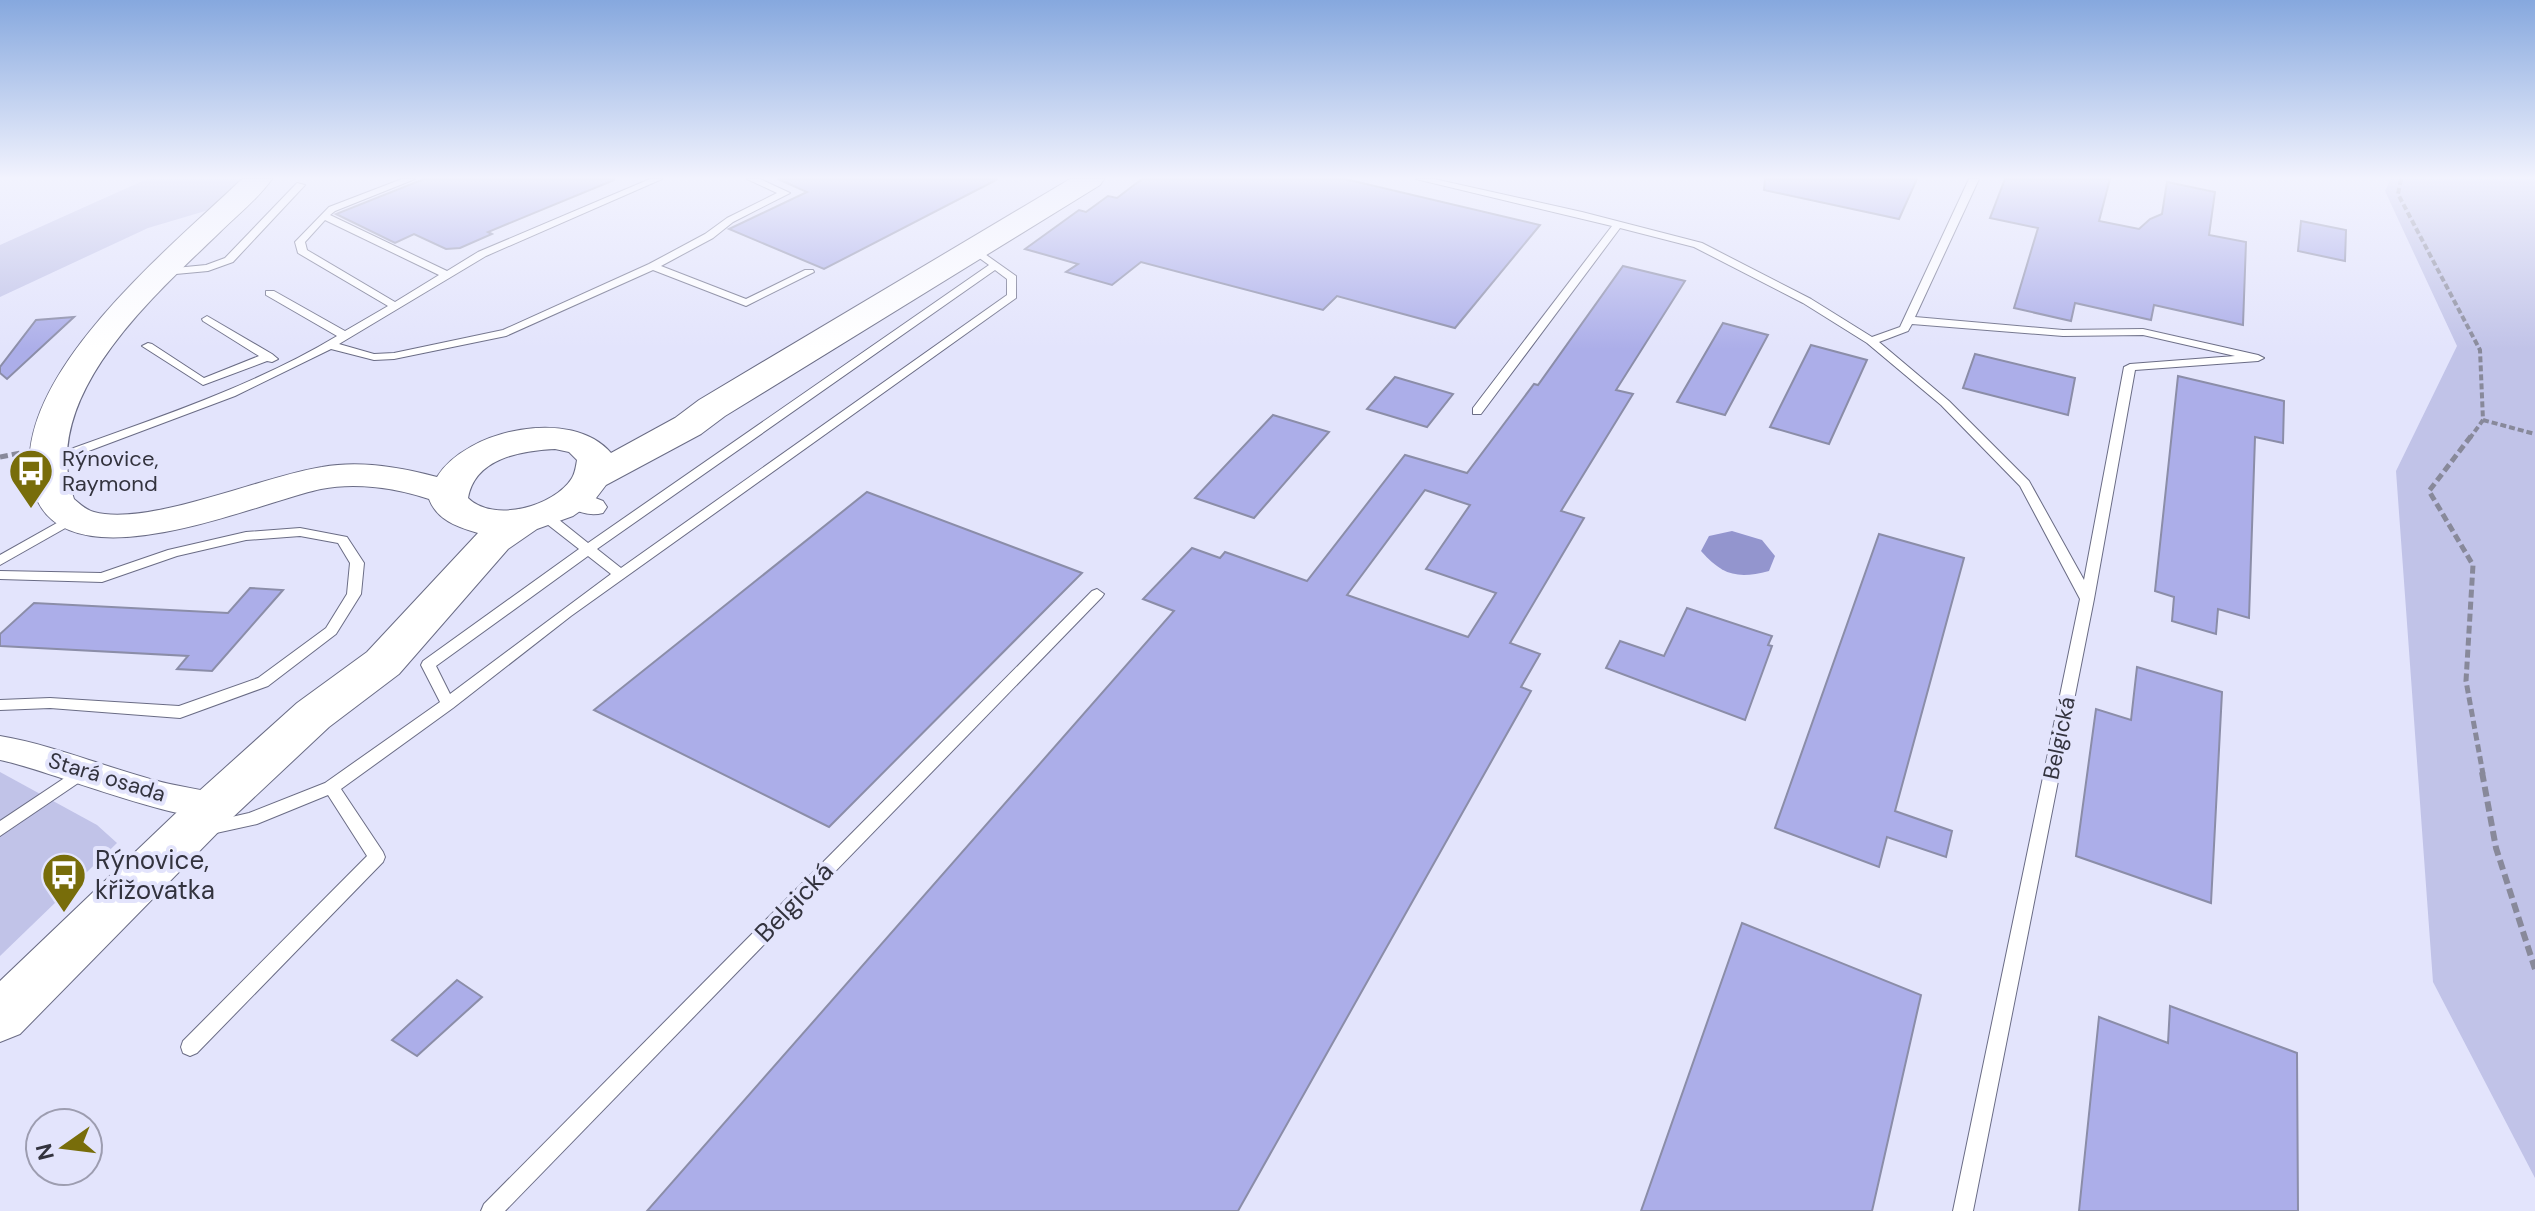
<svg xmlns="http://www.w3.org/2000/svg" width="2535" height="1211" viewBox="0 0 2535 1211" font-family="'DM Sans',sans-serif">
<rect width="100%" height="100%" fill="#e3e4fc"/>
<g fill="#c1c3e8">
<path d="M147,179H243L212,209L148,228L0,297V245Z"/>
<path d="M2391,179H2535V1178L2433,982L2396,471L2457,346L2385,191Z"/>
<path d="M0,772L97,825L117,843L0,956Z"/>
</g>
<path fill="#9395ce" d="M1732,531L1762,540L1775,556L1769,571C1738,579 1723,576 1701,551L1709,536Z"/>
<g fill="#acaee9" stroke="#8b8da8" stroke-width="2" fill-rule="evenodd">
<path d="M424,179H614V180L488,232L492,234L460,248L446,249L414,234L395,243L336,214Z"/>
<path d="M778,179H998L824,269L729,229L807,192Z"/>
<path d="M1142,179H1345L1540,225L1455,328L1337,296L1323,310L1141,262L1112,285L1066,272L1078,264L1025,249L1079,210L1086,212L1108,196L1117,198Z"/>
<path d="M1765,179H1917L1899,219L1764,190Z"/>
<path d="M2005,179H2110L2099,221L2139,229L2150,219L2162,214L2167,182L2215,192L2209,235L2246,242L2243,325L2154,305L2151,320L2075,303L2071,321L2014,308L2038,228L1990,218Z"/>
<path d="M2301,221L2346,230L2345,261L2298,251Z"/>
<path d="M1623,266L1685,281L1616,390L1633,394L1561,511L1584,518L1510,643L1540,654L1521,687L1531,691L1238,1211H647L1174,611L1143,599L1192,548L1220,558L1225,552L1307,581L1405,455L1467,473L1534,384L1538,385ZM1425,490L1470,505L1426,569L1496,593L1468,637L1347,595Z"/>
<path d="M74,317L7,379L0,373V367L36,320Z"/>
<path d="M1723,323L1768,335L1725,415L1677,402Z"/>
<path d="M1811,345L1867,360L1829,444L1770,427Z"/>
<path d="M1975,354L2075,378L2068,415L1963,388Z"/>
<path d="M2178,376L2284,401L2283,443L2255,437L2249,618L2218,609L2216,634L2172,621L2174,597L2155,591Z"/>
<path d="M1395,377L1453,394L1427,427L1367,409Z"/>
<path d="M1273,415L1329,432L1254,518L1195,498Z"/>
<path d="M867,492L1082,573L829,827L594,710Z"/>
<path d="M1879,534L1964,558L1895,811L1952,831L1946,857L1887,837L1879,867L1775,828Z"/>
<path d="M250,588L283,590L212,671L177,669L188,656L0,646V634L34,603L228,613Z"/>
<path d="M1687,608L1772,636L1768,645L1772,646L1745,720L1606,668L1620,641L1664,656Z"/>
<path d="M2137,667L2222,692L2211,903L2076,856L2096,709L2131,720Z"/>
<path d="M1742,923L1921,995L1872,1211H1641Z"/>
<path d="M457,980L482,997L417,1056L392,1040Z"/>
<path d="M2170,1006L2297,1053L2298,1211H2079L2099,1017L2168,1043Z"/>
</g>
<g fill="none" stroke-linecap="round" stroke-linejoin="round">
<g stroke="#6a6c85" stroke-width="2">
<g id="lane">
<path d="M402,179H415L335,211L330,215L447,271L478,252L650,179H662L486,256L339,344L374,354L394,353L503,330L649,264L705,234L727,218L777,193L747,179H760L790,193L733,222L713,238L661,266L746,299L805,270H813L814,272L746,306L653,270L506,336L394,359L374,360L331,349L235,396L54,464H46L44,461L46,458C144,422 247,390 337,336L266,295V291H274L345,331L388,306L298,253L295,242L329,207ZM325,220L439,275L395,302L307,250L305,242Z"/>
<path d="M1416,179H1434L1582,212L1702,243L1811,299L1872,337L1900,327L1969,179H1979L1915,317L2063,330L2143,329L2258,355L2264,358L2258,361L2135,370L2094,599L1973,1211H1953L2080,599L2020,486L1941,405L1867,343L1803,303L1694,247L1620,228L1481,414H1473V408L1612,226ZM1912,324L2063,336L2143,335L2235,356L2130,364L2124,367L2084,580L2029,481L1949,401L1879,342L1908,331Z"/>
<path d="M297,183L305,185L233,262L208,271L165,275L160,272L165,269L206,265L225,258Z"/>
<path d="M975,247L1016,276V298L571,616L453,708L341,789L383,852L385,857L383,862L197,1053L190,1056L183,1053L181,1047L183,1041L367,856L328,795L257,824L207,835L201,834L199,829L201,824L249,813L325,783L440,702L421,665L423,661L579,549L538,517L537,514L538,511H548L588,543L989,265L971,252L970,250ZM995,270L1007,279V295L621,568L597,549ZM588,556L611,574L450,694L436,666Z"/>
<path d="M207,316L272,354L278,359L272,362L267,361L203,385L142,346L148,343L152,344L204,378L259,356L203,321L202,319Z"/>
<path d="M71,515L76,516L78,519L76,522L0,565V555Z"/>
<path d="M300,528L347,537L364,563L361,594L336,634L268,686L180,718L50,708L0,710V700L50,698L179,706L258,678L326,628L347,594L350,563L338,543L300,536L246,540L177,556L102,582L0,579V571L101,573L168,550L246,532Z"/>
<path d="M1097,589L1104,594L1102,597L505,1211H481L484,1204L1092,591Z"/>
<path d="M84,765L90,767L92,771L90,775L0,836V821Z"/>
</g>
</g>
<g stroke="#6a6c85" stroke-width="2">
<g id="street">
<path d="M575,490L603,501L607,507L603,513C588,517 570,511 561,498L565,492Z"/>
<path d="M0,736C53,745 102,766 154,780C178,787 203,789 226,796L231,806L226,816C187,828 50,770 0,760Z"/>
</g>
</g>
<g stroke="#6a6c85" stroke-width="2">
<path id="secondary" d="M242,179H272C258,199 237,215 220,232C155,295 37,397 74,499C80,504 86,510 94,512C148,527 263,476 322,467C360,460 400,467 437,477C467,429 572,407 611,453L675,418L699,400L1070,179H1104L1100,185L725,416L701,434L606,485L593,502L573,516L537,529L508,549L399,674L329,727L231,819L20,1034L0,1042V981L197,793L297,703L367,652L478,533C457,527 437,520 429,499C396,488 356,482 321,489C251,504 40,600 30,471C21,368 173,245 242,179ZM555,449L569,452L577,460C576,466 575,473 572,478C554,507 493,523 468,498C475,458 520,451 555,449Z"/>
</g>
<g stroke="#88899a" stroke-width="4" stroke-dasharray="6 3" stroke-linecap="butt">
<path d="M2401,179L2398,194L2480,350L2483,420L2470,438"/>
<path d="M2483,420L2535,434"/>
</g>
<g stroke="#88899a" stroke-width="5" stroke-dasharray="8 4" stroke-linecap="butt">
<path d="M2471,436L2429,491L2473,565L2466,681L2483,774"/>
<path d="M0,457L20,453"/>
</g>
<path stroke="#88899a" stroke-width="6" stroke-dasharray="10 5" stroke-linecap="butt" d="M2482,772L2496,848L2535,969"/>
<use href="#lane" fill="#fff" fill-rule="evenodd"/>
<use href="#street" fill="#fff" fill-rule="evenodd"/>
<use href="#secondary" fill="#fff" fill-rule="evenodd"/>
</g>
<linearGradient id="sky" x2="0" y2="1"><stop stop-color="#86a8de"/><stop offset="0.51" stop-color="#f2f3fe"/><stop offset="1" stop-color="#f2f3fe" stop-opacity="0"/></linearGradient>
<rect width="2535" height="349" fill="url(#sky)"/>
<defs>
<g id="bus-pin" transform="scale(2.3)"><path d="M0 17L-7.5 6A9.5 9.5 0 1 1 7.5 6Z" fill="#786d0a" stroke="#e3e4fc"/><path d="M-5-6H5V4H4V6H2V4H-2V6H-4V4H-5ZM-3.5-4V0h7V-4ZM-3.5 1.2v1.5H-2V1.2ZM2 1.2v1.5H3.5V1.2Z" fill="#fff"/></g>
</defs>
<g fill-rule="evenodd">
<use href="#bus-pin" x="31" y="471"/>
<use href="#bus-pin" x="64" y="875"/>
</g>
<g text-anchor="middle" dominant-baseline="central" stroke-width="8" stroke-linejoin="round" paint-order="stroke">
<g font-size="22" fill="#33333e" stroke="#e3e4fc" text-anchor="start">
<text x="62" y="458">Rýnovice,<tspan x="62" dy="25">Raymond</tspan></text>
</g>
<g font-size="22" fill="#33333e" stroke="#e3e4fc">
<text transform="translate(2059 738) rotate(-78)">Belgická</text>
<text transform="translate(107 777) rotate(17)">Stará osada</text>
</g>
<g font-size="26" fill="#33333e" stroke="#e3e4fc" text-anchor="start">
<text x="95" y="860">Rýnovice,<tspan x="95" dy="30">křižovatka</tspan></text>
</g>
<g font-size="26" fill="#33333e" stroke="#e3e4fc">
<text transform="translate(794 902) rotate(-46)">Belgická</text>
</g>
</g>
<g transform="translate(64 1147) rotate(256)"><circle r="38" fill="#e3e4fc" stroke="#9d9db0" stroke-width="2"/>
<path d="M0-6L14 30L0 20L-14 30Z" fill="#786d0a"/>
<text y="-12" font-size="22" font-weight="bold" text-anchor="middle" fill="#33333e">N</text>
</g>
</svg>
